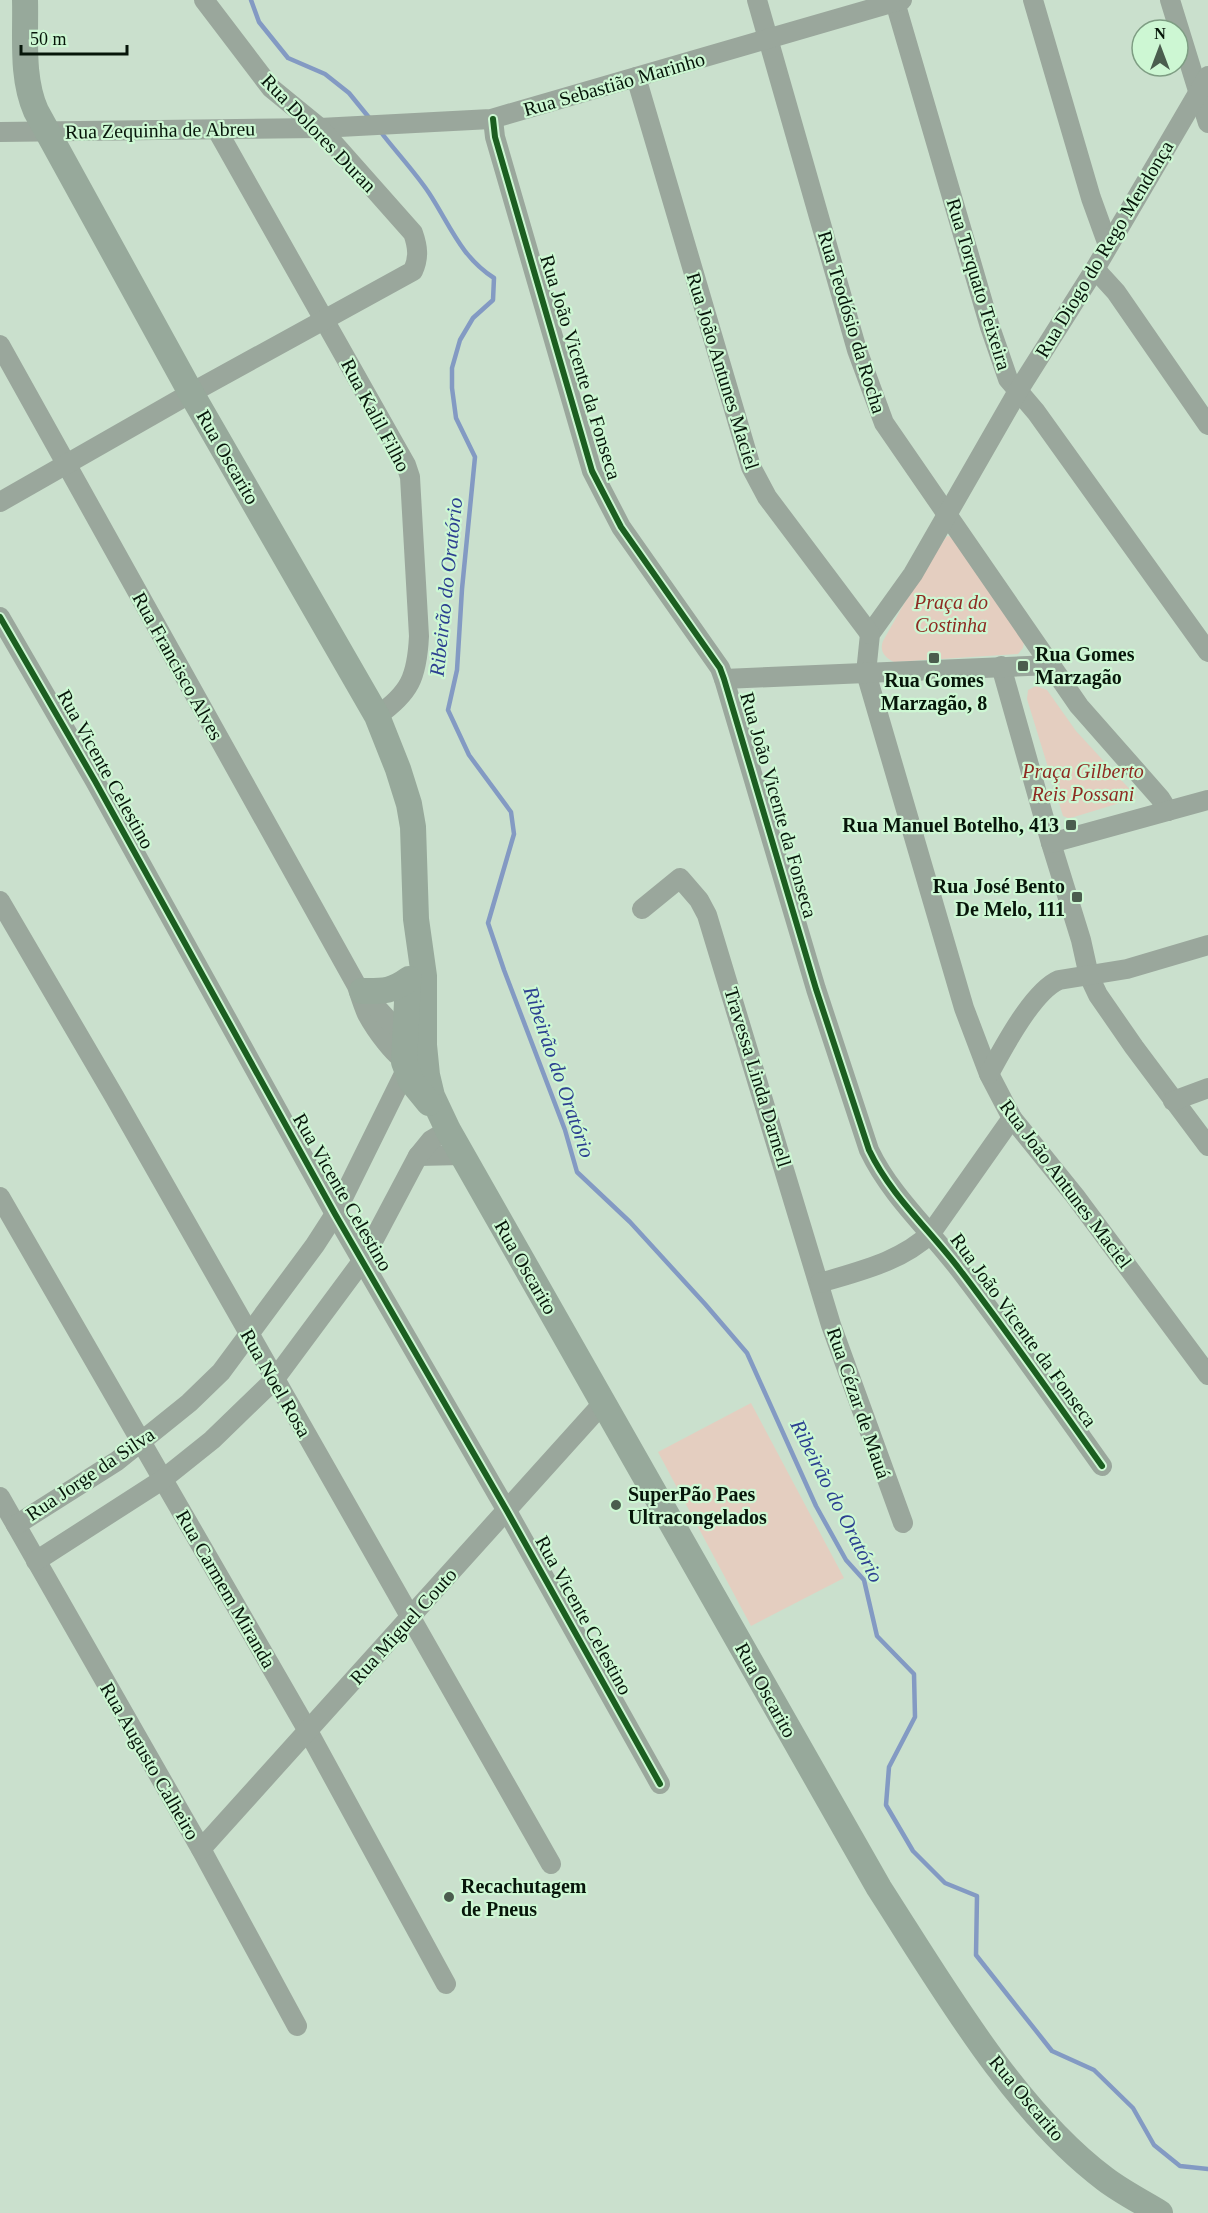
<svg xmlns="http://www.w3.org/2000/svg" width="1208" height="2213" viewBox="0 0 1208 2213" font-family="'Times New Roman',serif">
<rect width="100%" height="100%" fill="#cae0cd"/>
<g fill="#e4cec0">
<path d="M947,536L953,537L1024,642L1023,648L1018,654L894,662C885,658 879,651 883,641L922,572Z"/>
<path d="M1036,686L1047,690L1076,731L1135,795L1136,798L1074,817L1068,818L1063,816L1027,699L1028,690Z"/>
<path d="M751,1403L844,1578L751,1626L658,1452Z"/>
</g>
<g fill="none" stroke-linecap="round" stroke-linejoin="round">
<g stroke="#839ac3" stroke-width="4.5">
<path d="M251,0L259,22L288,58L325,74L349,93L371,120"/>
<path d="M380,131C396,152 415,172 429,193C450,225 461,257 494,278L493,300L473,318L460,340L452,368V388L456,418L475,457L462,589L457,670L448,710L469,755L511,812L514,834L488,923L504,970L565,1130L577,1172L630,1222L705,1304L747,1353L816,1506L846,1560L864,1580L877,1636L914,1674L915,1717L889,1767L886,1805L913,1851L945,1883L977,1896L976,1955L1052,2051L1094,2070L1133,2108L1154,2145L1180,2166L1208,2169"/>
</g>
<g stroke="#9aa79c" stroke-width="20">
<path d="M757,0L857,350L884,423L1079,706L1160,798L1168,811"/>
<path d="M1033,0L1091,198L1108,245"/>
<path d="M1170,0L1208,123"/>
<path d="M895,2L990,327L1008,379L1036,412L1208,652"/>
<path d="M1208,76L1095,269L1018,391L913,574L870,634L866,673L964,1008L989,1074L1012,1118L1075,1196L1208,1375"/>
<path d="M636,77L751,467L767,497L870,634"/>
<path d="M493,119L495,137L592,471L621,527L720,668L724,679L816,989L869,1150C891,1196 929,1229 960,1270C1009,1334 1055,1400 1102,1466"/>
<path d="M217,130L406,465L410,477L419,636C417,677 410,693 377,716"/>
<path d="M0,132L320,128L491,119L902,0"/>
<path d="M1095,269L1116,292L1208,425"/>
<path d="M0,345L357,986C360,995 363,1005 367,1014C374,1027 396,1060 411,1064"/>
<path d="M0,502L191,393L413,271C419,258 418,247 413,233L320,128L271,88L204,0"/>
<path d="M0,617L95,781L335,1214L507,1511L660,1784"/>
<path d="M1001,666L1051,843L1081,940L1089,976L1098,995L1134,1047L1208,1146"/>
<path d="M724,679L1051,665"/>
<path d="M1051,843L1208,800"/>
<path d="M0,901L114,1096L551,1864"/>
<path d="M642,909L680,878L699,900L707,915L831,1325L903,1523"/>
<path d="M367,997L390,1022L414,1040"/>
<path d="M989,1074C1003,1048 1033,991 1059,980L1127,969L1208,945"/>
<path d="M1173,1101L1208,1088"/>
<path d="M418,1156L462,1155"/>
<path d="M0,1197L308,1731L446,1984"/>
<path d="M820,1283C859,1271 901,1262 931,1233L1012,1118"/>
<path d="M0,1497L201,1849L297,2026"/>
<path d="M16,1525L117,1461L189,1403L221,1372L315,1245L335,1214L406,1070"/>
<path d="M36,1561L162,1480L212,1440L274,1380L363,1260L418,1156L431,1140L448,1130"/>
<path d="M201,1849L604,1402"/>
</g>
<g stroke="#97a99b" stroke-width="26">
<path d="M25,0C26,37 21,77 36,111L191,393L377,716L398,769L409,804L413,827L416,919L424,976V1045L427,1075L432,1096L448,1130L879,1888C941,1984 1013,2110 1105,2179C1122,2192 1142,2202 1160,2213"/>
<path d="M408,982L404,1062L411,1081L429,1103"/>
<path d="M362,991C383,991 391,992 409,979"/>
</g>
<g stroke="#cdf7d3" stroke-width="10">
<g id="cycleway">
<path d="M493,119L495,137L592,471L621,527L720,668L724,679L816,989L869,1150C891,1196 929,1229 960,1270C1009,1334 1055,1400 1102,1466"/>
<path d="M0,617L95,781L335,1214L507,1511L660,1784"/>
</g>
</g>
<use href="#cycleway" stroke="#1b5e20" stroke-width="6"/>
</g>
<g fill="#4b5d4e" stroke="#cdf7d3" stroke-width="2">
<rect x="928" y="652" width="12" height="12" rx="3"/>
<rect x="1017" y="660" width="12" height="12" rx="3"/>
<rect x="1065" y="819" width="12" height="12" rx="3"/>
<rect x="1071" y="891" width="12" height="12" rx="3"/>
<circle cx="616" cy="1505" r="6"/>
<circle cx="449" cy="1897" r="6"/>
</g>
<g text-anchor="middle" dominant-baseline="central" stroke-width="4.5" stroke-linejoin="round" paint-order="stroke">
<g font-size="20" fill="#07160a" stroke="#cdf7d3">
<text transform="translate(614 84) rotate(-16)">Rua Sebastião Marinho</text>
<text transform="translate(160 130) rotate(-1)">Rua Zequinha de Abreu</text>
<text transform="translate(319 133) rotate(46)">Rua Dolores Duran</text>
<text transform="translate(1104 249) rotate(-59)">Rua Diogo do Rego Mendonça</text>
<text transform="translate(979 284) rotate(73)">Rua Torquato Teixeira</text>
<text transform="translate(852 322) rotate(73)">Rua Teodósio da Rocha</text>
<text transform="translate(581 367) rotate(73)">Rua João Vicente da Fonseca</text>
<text transform="translate(723 371) rotate(73)">Rua João Antunes Maciel</text>
<text transform="translate(376 415) rotate(62)">Rua Kalil Filho</text>
<text transform="translate(228 457) rotate(60)">Rua Oscarito</text>
<text transform="translate(178 666) rotate(61)">Rua Francisco Alves</text>
<text transform="translate(106 769) rotate(61)">Rua Vicente Celestino</text>
<text transform="translate(779 805) rotate(74)">Rua João Vicente da Fonseca</text>
<text transform="translate(758 1077) rotate(73)">Travessa Linda Darnell</text>
<text transform="translate(1066 1184) rotate(53)">Rua João Antunes Maciel</text>
<text transform="translate(343 1192) rotate(60)">Rua Vicente Celestino</text>
<text transform="translate(526 1267) rotate(60)">Rua Oscarito</text>
<text transform="translate(1024 1330) rotate(54)">Rua João Vicente da Fonseca</text>
<text transform="translate(276 1383) rotate(60)">Rua Noel Rosa</text>
<text transform="translate(859 1403) rotate(71)">Rua Cézar de Mauá</text>
<text transform="translate(90 1474) rotate(-34)">Rua Jorge da Silva</text>
<text transform="translate(226 1589) rotate(60)">Rua Carmem Miranda</text>
<text transform="translate(584 1615) rotate(61)">Rua Vicente Celestino</text>
<text transform="translate(403 1626) rotate(-48)">Rua Miguel Couto</text>
<text transform="translate(766 1690) rotate(61)">Rua Oscarito</text>
<text transform="translate(150 1761) rotate(60)">Rua Augusto Calheiro</text>
<text transform="translate(1027 2098) rotate(50)">Rua Oscarito</text>
</g>
<g font-size="20" font-style="italic" fill="#8e2b22" stroke="#cdf7d3">
<text x="951" y="602">Praça do<tspan x="951" dy="23">Costinha</tspan></text>
<text x="1083" y="771">Praça Gilberto<tspan x="1083" dy="23">Reis Possani</tspan></text>
</g>
<g font-size="20" font-weight="bold" fill="#07160a" stroke="#cdf7d3" text-anchor="start">
<text x="1035" y="654">Rua Gomes<tspan x="1035" dy="23">Marzagão</tspan></text>
<text x="934" y="680" text-anchor="middle">Rua Gomes<tspan x="934" dy="23">Marzagão, 8</tspan></text>
<text x="1059" y="825" text-anchor="end">Rua Manuel Botelho, 413</text>
<text x="1065" y="886" text-anchor="end">Rua José Bento<tspan x="1065" dy="23">De Melo, 111</tspan></text>
<text x="628" y="1494">SuperPão Paes<tspan x="628" dy="23">Ultracongelados</tspan></text>
<text x="461" y="1886">Recachutagem<tspan x="461" dy="23">de Pneus</tspan></text>
</g>
<g font-size="21" font-style="italic" fill="#2c4091" stroke="#cdf7d3">
<text transform="translate(446 587) rotate(-84)">Ribeirão do Oratório</text>
<text transform="translate(559 1072) rotate(71)">Ribeirão do Oratório</text>
<text transform="translate(837 1501) rotate(63)">Ribeirão do Oratório</text>
</g>
</g>
<g transform="translate(1160 48)"><circle r="28" fill="#cdf7d3" stroke="#7e9d83" stroke-width="1.5"/>
<path d="M0-4.5L10 22L0 15L-10 22Z" fill="#4b5d4e"/>
<text y="-9" font-size="16" font-weight="bold" text-anchor="middle" fill="#07160a">N</text>
</g>
<path d="M21 45v9h106v-9" fill="none" stroke="#07160a" stroke-width="3"/>
<text x="30" y="45" font-size="18" fill="#07160a" stroke="#cdf7d3" stroke-width="4.5" paint-order="stroke">50 m</text>
</svg>
